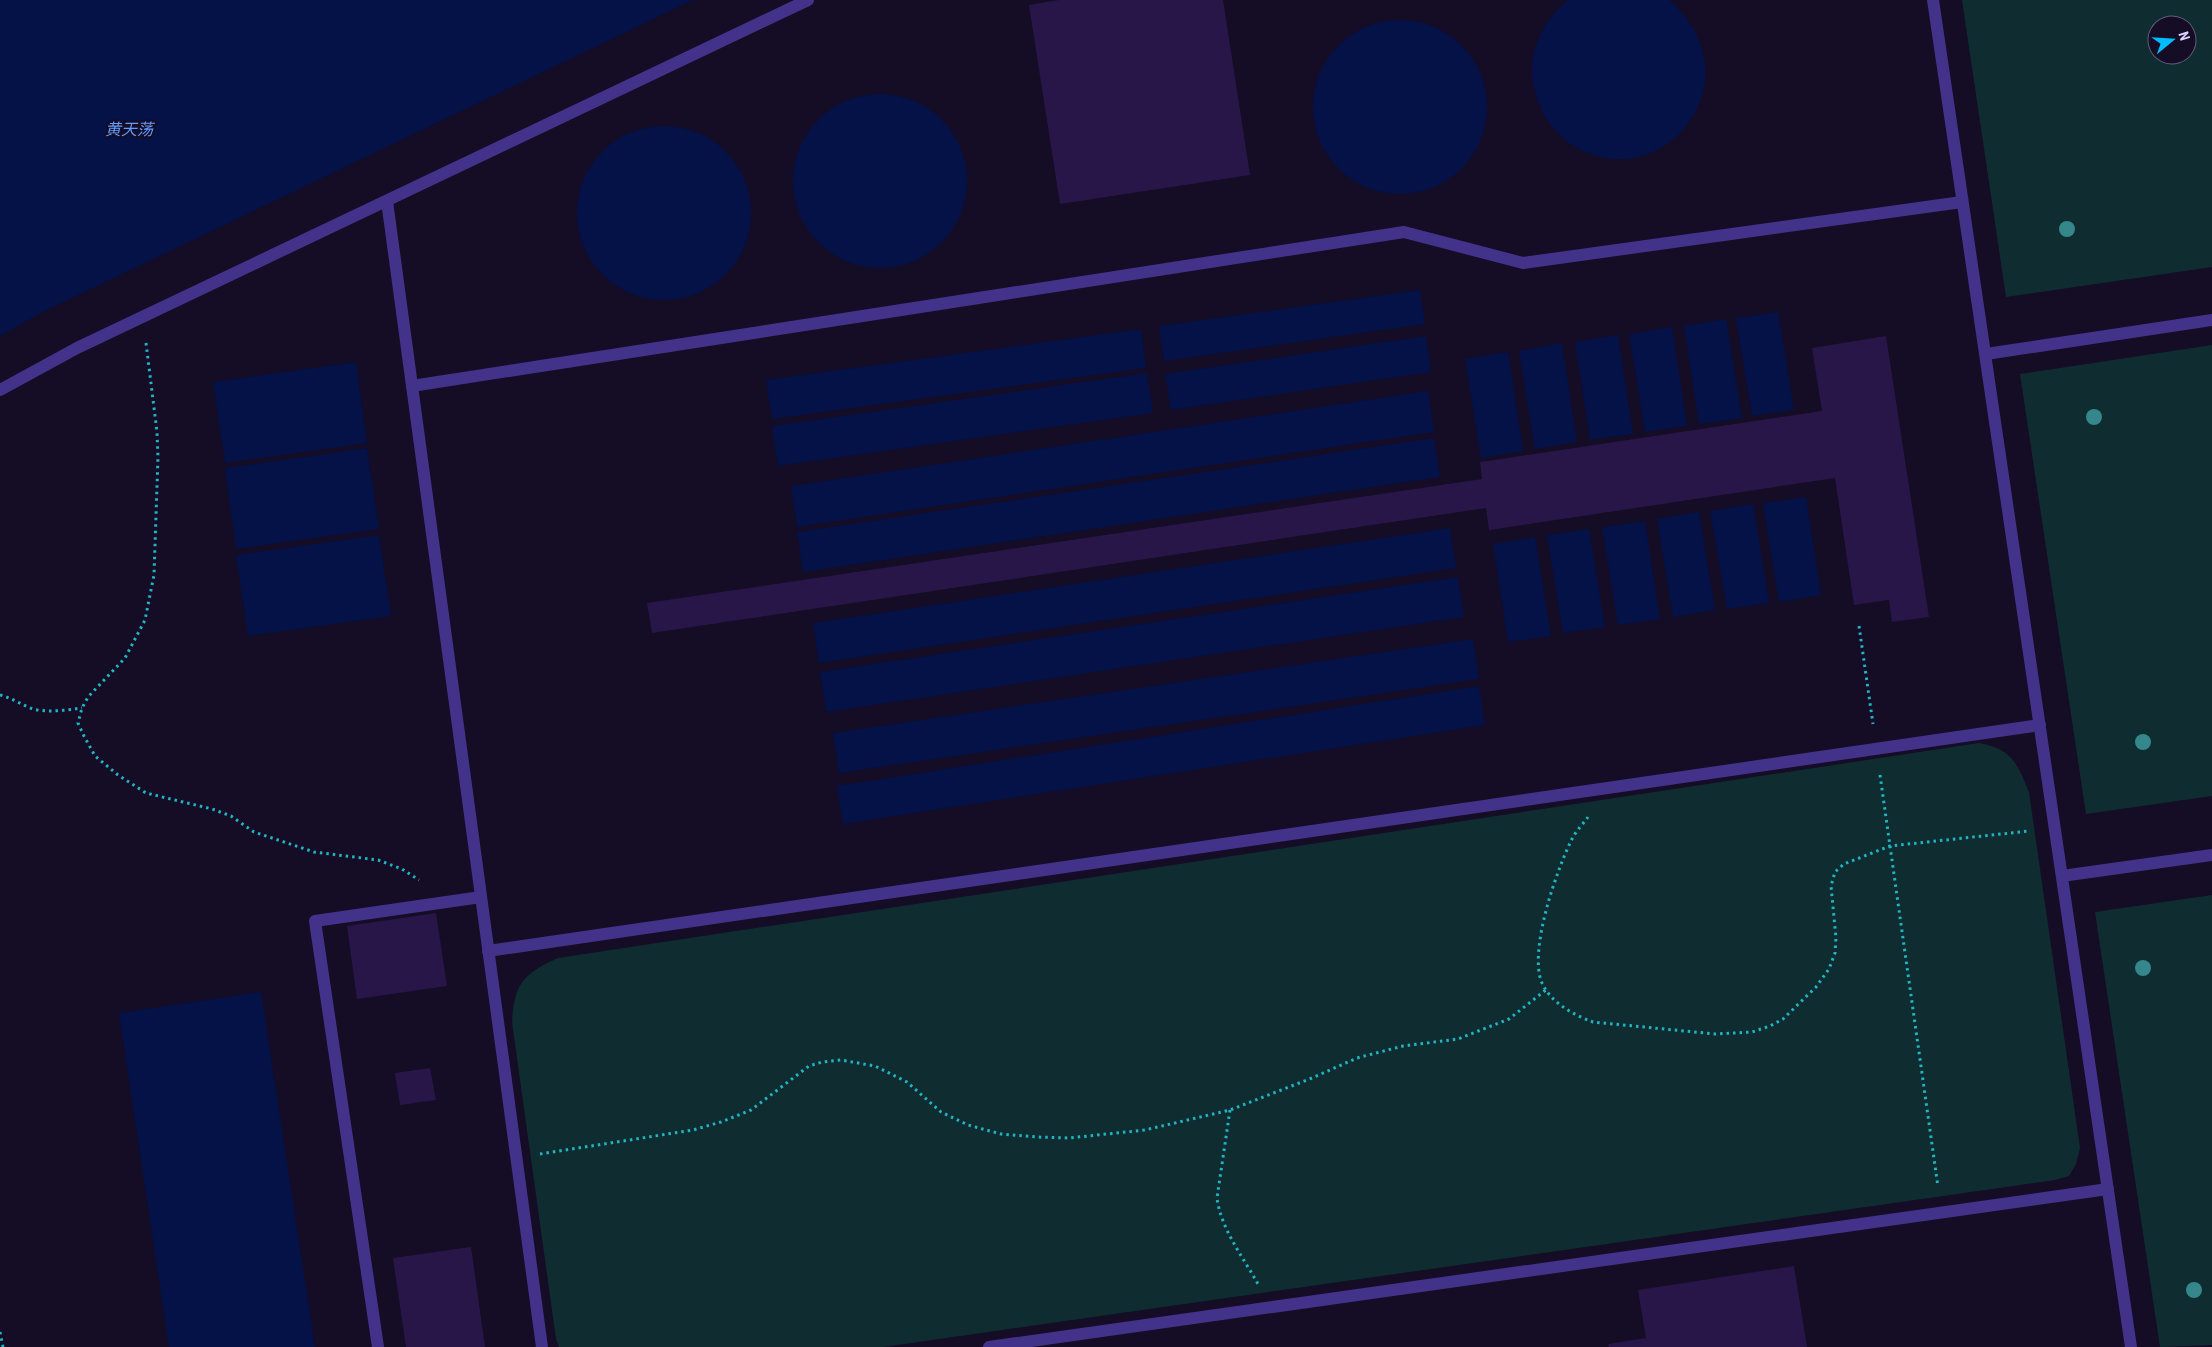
<svg xmlns="http://www.w3.org/2000/svg" width="2212" height="1347" viewBox="0 0 2212 1347" font-family="'Roboto Condensed','Noto Sans SC',sans-serif">
<rect width="100%" height="100%" fill="#150c26"/>
<g fill="#0f2d31" fill-rule="evenodd">
<path d="M1962,0H2212V267L2006,297ZM2157,25H2187V55H2157Z"/>
<path d="M2212,345V796L2086,814L2020,374Z"/>
<path d="M1979,743C2012,749 2017,763 2029,792L2080,1148L2076,1164L2069,1176L2055,1180L883,1347H559L556,1339L512,1022C514,984 524,973 558,958Z"/>
<path d="M2212,895V1345L2160,1347L2095,912Z"/>
</g>
<g fill="#041247">
<path d="M0,0H693L43,312L0,336Z"/>
<path d="M1568,0H1669C1760,79 1662,201 1572,145C1550,130 1538,109 1533,83C1527,51 1544,19 1568,0Z"/>
<circle cx="1400" cy="107" r="87"/>
<circle cx="880" cy="181" r="87"/>
<circle cx="664" cy="213" r="87"/>
<path d="M1420,290L1425,324L1164,361L1159,326Z"/>
<path d="M1778,312L1794,410L1752,416L1736,318Z"/>
<path d="M1726,319L1742,418L1699,424L1684,326Z"/>
<path d="M1672,327L1687,426L1645,432L1629,334Z"/>
<path d="M1141,329L1146,368L772,419L766,380Z"/>
<path d="M1618,335L1633,434L1590,440L1575,342Z"/>
<path d="M1426,336L1431,372L1171,410L1165,374Z"/>
<path d="M1562,343L1577,442L1535,449L1519,351Z"/>
<path d="M1508,352L1523,451L1481,458L1465,359Z"/>
<path d="M356,362L367,443L225,463L213,382Z"/>
<path d="M1147,373L1153,413L778,466L772,426Z"/>
<path d="M1428,391L1434,432L797,527L791,486Z"/>
<path d="M1434,438L1440,477L803,572L797,532Z"/>
<path d="M367,448L379,529L236,549L225,468Z"/>
<path d="M1806,497L1821,595L1779,602L1763,503Z"/>
<path d="M1753,504L1769,603L1727,609L1710,511Z"/>
<path d="M1699,512L1715,610L1673,617L1657,519Z"/>
<path d="M1645,521L1660,619L1618,625L1602,527Z"/>
<path d="M1450,528L1456,568L819,663L813,623Z"/>
<path d="M1589,529L1605,627L1563,633L1547,535Z"/>
<path d="M379,535L391,616L248,636L236,555Z"/>
<path d="M1535,537L1551,636L1508,642L1493,544Z"/>
<path d="M1458,577L1464,617L826,712L820,672Z"/>
<path d="M1473,639L1479,679L839,773L833,733Z"/>
<path d="M1479,686L1485,725L843,824L837,786Z"/>
<path d="M261,992L315,1347H169L119,1013Z"/>
</g>
<g fill="#281649">
<path d="M1059,0H1223L1250,175L1060,204L1029,5Z"/>
<path d="M1886,336L1929,617L1892,622L1889,600L1854,605L1835,478L1489,530L1486,508L652,633L647,603L1482,479L1480,462L1822,411L1812,348Z"/>
<path d="M436,913L447,986L357,999L347,926Z"/>
<path d="M430,1068L436,1100L400,1105L395,1073Z"/>
<path d="M471,1247L485,1347H406L393,1258Z"/>
<path d="M1794,1266L1807,1347H1609L1608,1344L1646,1338L1638,1290Z"/>
</g>
<g fill="none" stroke-linecap="round" stroke-linejoin="round">
<g stroke="#21b4c3" stroke-width="3" stroke-dasharray="2.5 4" stroke-linecap="butt">
<path d="M146,343L157,432L158,457L154,575L145,620L125,658L88,697L82,708L78,723L84,736L95,756L118,775L146,793L212,809L231,816L254,832L314,852L378,860L402,869L419,880"/>
<path d="M1859,626L1873,724"/>
<path d="M0,695C12,698 22,705 33,709C49,713 66,710 82,708"/>
<path d="M1880,775L1938,1187"/>
<path d="M1588,817C1583,824 1576,831 1572,839C1557,869 1528,951 1542,983C1551,1003 1574,1015 1593,1022L1715,1034L1752,1032L1770,1026L1783,1019L1816,987L1829,969L1835,953L1836,938L1831,886L1835,872L1844,864L1890,846L2029,831"/>
<path d="M1230,1110L1217,1198C1221,1229 1243,1257 1258,1284"/>
<path d="M540,1154L693,1130L721,1122L751,1110L809,1066L822,1062L841,1060L875,1066L907,1082L941,1112L968,1125L1001,1134L1037,1137L1069,1138L1145,1130L1230,1110L1312,1078L1357,1058L1403,1046L1458,1039L1509,1019L1547,989"/>
<path d="M0,1332L3,1347"/>
</g>
<g stroke="#43328a" stroke-width="12">
<path d="M1933,0L2131,1347"/>
<path d="M387,201L542,1347"/>
<path d="M1986,354L2212,320"/>
<path d="M412,386L1404,232L1523,263L1962,202"/>
<path d="M0,390L77,348L808,0"/>
<path d="M2062,876L2212,855"/>
<path d="M488,951L2040,725"/>
<path d="M378,1347L315,921L481,897"/>
<path d="M989,1347L2108,1189"/>
</g>
</g>
<g fill="#35878b">
<circle cx="2067" cy="229" r="8"/>
<circle cx="2094" cy="417" r="8"/>
<circle cx="2143" cy="742" r="8"/>
<circle cx="2143" cy="968" r="8"/>
<circle cx="2194" cy="1290" r="8"/>
</g>
<g text-anchor="middle" dominant-baseline="central" stroke-width="4.5" stroke-linejoin="round" paint-order="stroke">
<g font-size="16" font-style="italic" fill="#609dff" stroke="#150c26">
<text x="129" y="129">黄天荡</text>
</g>
</g>
<g transform="translate(2172 40) rotate(72)"><circle r="24" fill="#150c26" stroke="#655b7d"/>
<path d="M0-4L9 19L0 12L-9 19Z" fill="#00bcfd"/>
<text y="-8" font-size="14" font-weight="bold" text-anchor="middle" fill="#ded2ff">N</text>
</g>
</svg>
